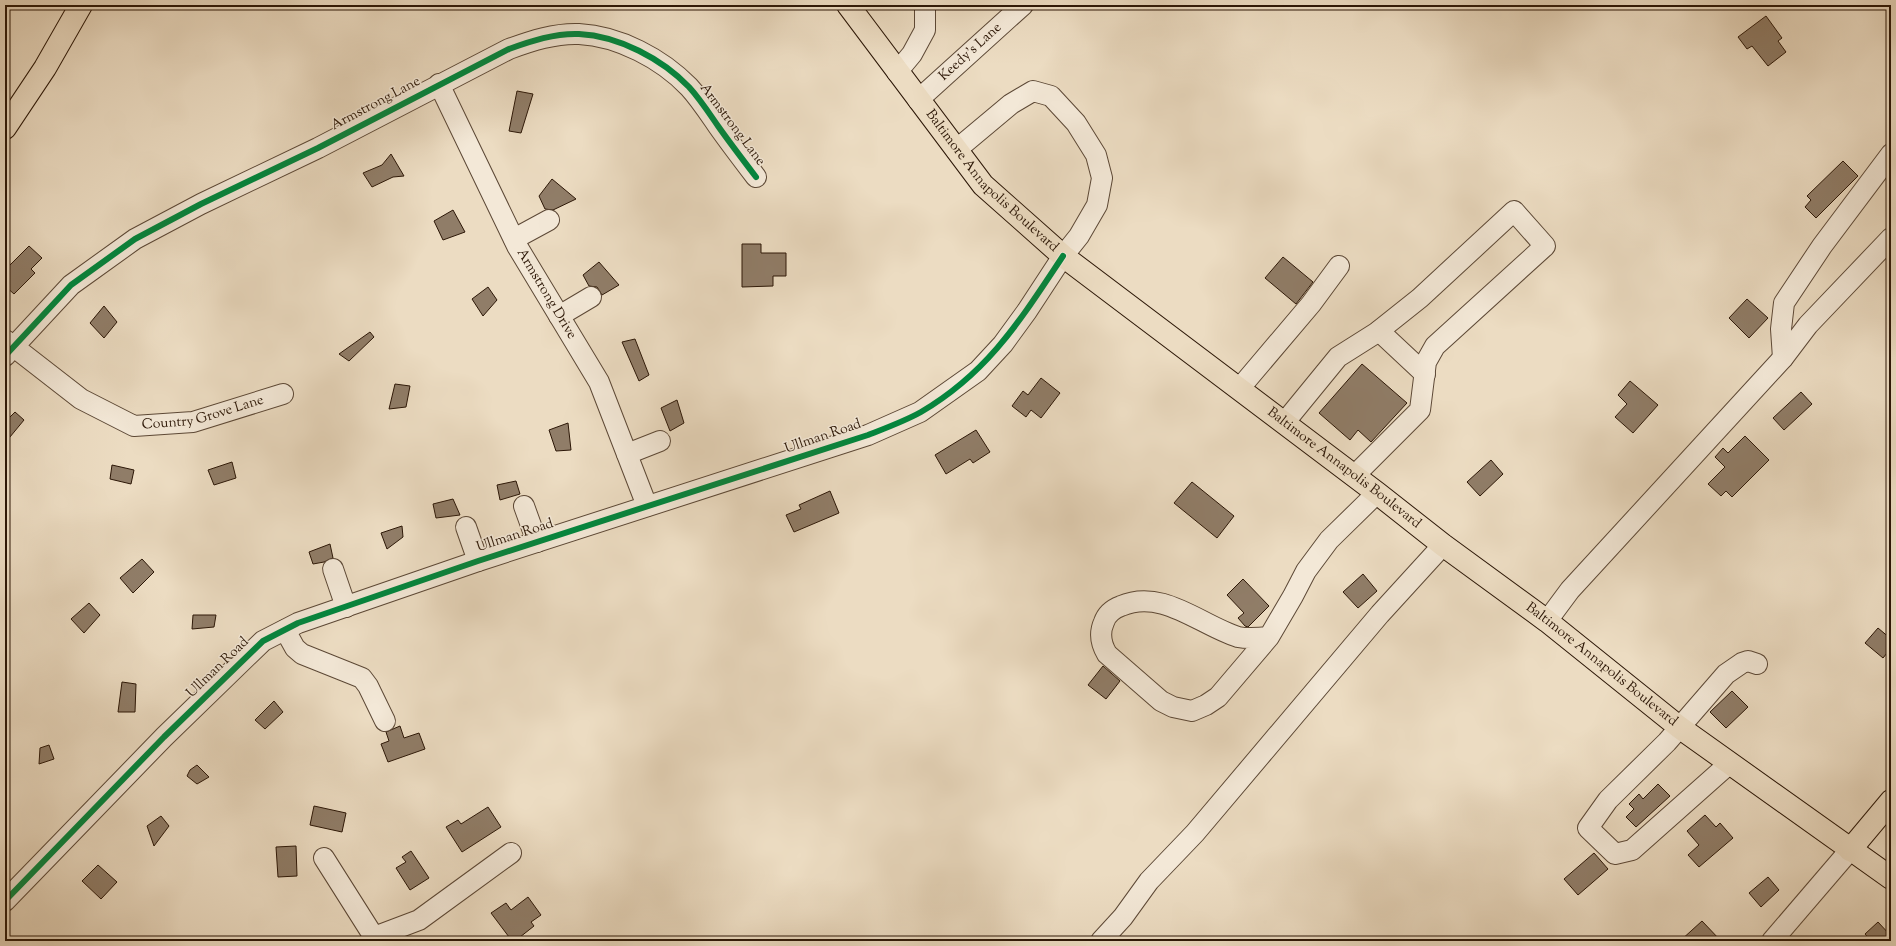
<svg xmlns="http://www.w3.org/2000/svg" width="1896" height="946" viewBox="0 0 1896 946" font-family="'Sorts Mill Goudy',serif">
<rect width="100%" height="100%" fill="#ecdcc2"/>
<filter id="stains"><feTurbulence type="fractalNoise" baseFrequency=".005" numOctaves="4"/><feColorMatrix values="0 0 0 0 .2 0 0 0 0 .09 0 0 0 0 .02 0 0 0 .5 -.17"/></filter>
<radialGradient id="worn" r=".72"><stop offset=".6" stop-color="#630" stop-opacity="0"/><stop offset="1" stop-color="#630" stop-opacity=".3"/></radialGradient>
<g fill="#907d68" stroke="#2c1707">
<path d="M1766,16L1782,38L1778,41L1786,52L1768,66L1752,46L1747,49L1738,37Z"/>
<path d="M517,91L533,94L521,133L509,131Z"/>
<path d="M391,154L404,176L393,177L372,187L363,173L382,165Z"/>
<path d="M1843,161L1858,176L1816,218L1805,207L1811,200L1807,196Z"/>
<path d="M552,179L576,199L553,210L545,209L539,196Z"/>
<path d="M453,210L465,232L443,240L434,221Z"/>
<path d="M742,244H761V253H786V276H773V286L742,287Z"/>
<path d="M29,246L42,258L31,269L35,273L14,294L5,286V270Z"/>
<path d="M1283,257L1313,282L1296,304L1265,278Z"/>
<path d="M599,262L619,285L602,295L597,287L589,286L583,275Z"/>
<path d="M488,287L497,300L483,316L472,299Z"/>
<path d="M1747,299L1768,318L1749,338L1729,318Z"/>
<path d="M104,306L117,322L104,338L90,323Z"/>
<path d="M370,332L374,337L349,361L339,354Z"/>
<path d="M635,339L649,375L639,381L622,342Z"/>
<path d="M1362,364L1407,403L1371,442L1358,430L1350,440L1319,413Z"/>
<path d="M1041,378L1060,393L1041,418L1031,410L1026,417L1012,406L1023,391L1028,395Z"/>
<path d="M1630,381L1658,405L1633,433L1615,417L1627,404L1618,395Z"/>
<path d="M395,384L410,386L406,407L389,409Z"/>
<path d="M1801,392L1812,404L1784,430L1773,418Z"/>
<path d="M677,400L684,423L670,431L661,408Z"/>
<path d="M15,412L24,420L5,443V422Z"/>
<path d="M568,423L571,450L556,451L549,430Z"/>
<path d="M976,430L990,452L973,463L970,459L946,474L935,455Z"/>
<path d="M1745,436L1769,460L1732,497L1726,491L1721,496L1708,484L1725,467L1715,457L1723,448L1728,453Z"/>
<path d="M1491,460L1503,474L1480,496L1467,482Z"/>
<path d="M232,462L236,478L214,485L208,470Z"/>
<path d="M112,465L134,470L131,484L110,479Z"/>
<path d="M516,481L520,494L500,500L497,485Z"/>
<path d="M1192,482L1234,516L1217,538L1174,503Z"/>
<path d="M830,491L839,513L794,532L786,515L801,509L799,505Z"/>
<path d="M453,499L460,515L436,518L433,504Z"/>
<path d="M402,526L403,537L387,549L381,533Z"/>
<path d="M330,544L333,558L324,562L313,564L309,552Z"/>
<path d="M142,559L154,572L133,593L120,578Z"/>
<path d="M1363,574L1377,591L1358,608L1343,592Z"/>
<path d="M1243,579L1269,606L1248,627L1245,626L1238,618L1244,613L1227,595Z"/>
<path d="M89,603L100,615L84,633L71,619Z"/>
<path d="M193,615H216L214,627L192,629Z"/>
<path d="M1878,628L1891,639V648L1883,658L1865,643Z"/>
<path d="M1103,666L1120,681L1106,699L1088,685Z"/>
<path d="M122,682L136,684L135,712H118Z"/>
<path d="M1732,691L1748,707L1726,728L1710,712Z"/>
<path d="M274,701L283,712L265,729L255,720Z"/>
<path d="M400,726L404,738L419,733L425,749L388,762L381,744L389,741L386,732Z"/>
<path d="M49,745L54,759L39,764L40,748Z"/>
<path d="M197,765L209,777L197,784L187,776L190,770Z"/>
<path d="M1658,784L1670,796L1636,827L1626,817L1634,809L1629,804L1639,794L1643,799Z"/>
<path d="M314,806L346,813L342,832L310,825Z"/>
<path d="M488,807L501,827L462,852L446,827L458,820L461,824Z"/>
<path d="M1705,815L1716,827L1720,823L1733,838L1699,867L1688,855L1699,845L1687,831Z"/>
<path d="M161,816L169,826L154,846L147,826Z"/>
<path d="M296,846L297,876L278,877L276,847Z"/>
<path d="M411,851L429,878L410,890L396,868L406,862L402,857Z"/>
<path d="M1594,853L1608,869L1578,895L1564,879Z"/>
<path d="M98,865L117,882L101,899L82,881Z"/>
<path d="M1768,877L1779,890L1761,907L1749,893Z"/>
<path d="M528,897L541,915L531,922L534,926L515,941H512L491,913L506,903L511,910Z"/>
<path d="M1702,921L1721,941H1680Z"/>
<path d="M1878,922L1891,936V941H1871L1865,934Z"/>
</g>
<g fill="none" stroke-linecap="round" stroke-linejoin="round">
<g stroke="#5c4836" stroke-width="22">
<g id="minor">
<path d="M897,72L912,54L925,30V5"/>
<path id="s1" d="M439,84L517,246L599,382L647,506"/>
<path id="s2" d="M918,100L1023,5"/>
<path d="M514,239L549,220"/>
<path d="M559,316L591,297"/>
<path d="M1379,331L1425,374"/>
<path id="s3" d="M5,340L81,399L134,426L193,422L283,394"/>
<path d="M5,356L71,285L135,239L201,204L318,148L509,49C531,41 555,33 579,34C619,36 662,59 689,87C700,99 709,113 718,126C730,143 743,160 756,177"/>
<path d="M1783,358L1781,329L1784,303L1822,246L1891,154"/>
<path d="M1239,389L1311,304L1339,266"/>
<path d="M1284,423L1338,357L1376,333L1420,298L1514,211L1545,246L1435,346L1426,362L1420,410L1354,476"/>
<path d="M627,454L660,441"/>
<path d="M524,506L537,542"/>
<path d="M466,527L478,561"/>
<path d="M333,569L346,607"/>
<path d="M1547,621L1570,590L1783,358L1808,325L1891,238"/>
<path d="M285,630L295,648L302,654L362,678L368,686L385,721"/>
<path d="M1269,637C1259,638 1248,639 1238,637C1200,625 1162,588 1121,606C1113,609 1107,613 1104,622C1099,633 1101,644 1107,654L1161,701L1173,707L1192,711L1206,705L1218,697L1269,637L1293,596L1306,571L1329,540L1377,493"/>
<path d="M1730,763L1632,850L1615,854L1588,828L1608,800L1667,742L1726,674L1742,663L1748,661L1757,664"/>
<path d="M324,858L374,937"/>
<path d="M5,901L164,737L263,641L298,623L478,561L868,435L920,412L978,371L1003,344L1027,311L1063,256L1079,236L1097,205L1102,178L1096,155L1076,123L1051,96L1033,91L1011,104L956,150"/>
<path d="M372,941L374,937L419,920L511,853"/>
<path d="M1101,941L1123,917L1149,881L1195,833L1380,614L1443,545"/>
<path d="M1772,941L1850,850"/>
</g>
</g>
<g stroke="#2c1707" stroke-width="24">
<g id="major">
<path id="s4" d="M848,5L983,185L1063,256L1377,493L1443,545L1547,621L1679,727L1891,878"/>
<path d="M5,128L45,68L81,5"/>
<path d="M1850,850L1891,801"/>
</g>
</g>
<use href="#minor" stroke="#f3e8d7" stroke-width="20"/>
<use href="#major" stroke="#ecdcc2" stroke-width="22"/>
<g stroke="#f3e8d7" stroke-width="8">
<g id="cycleway">
<path d="M5,356L71,285L135,239L201,204L318,148L509,49C531,41 555,33 579,34C619,36 662,59 689,87C700,99 709,113 718,126C730,143 743,160 756,177"/>
<path d="M5,901L164,737L263,641L298,623L478,561L868,435C886,428 905,421 921,412C989,372 1021,319 1063,256"/>
</g>
</g>
<use href="#cycleway" stroke="#00873e" stroke-width="6"/>
</g>
<g text-anchor="middle" dominant-baseline="central" stroke-width="3" stroke-linejoin="round" paint-order="stroke">
<g font-size="14" fill="#2c1707" stroke="#f3e8d7">
<text stroke="none"><textPath href="#s2" startOffset="71">Keedy's Lane</textPath></text>
<text transform="translate(376 104) rotate(-28)">Armstrong Lane</text>
<text transform="translate(732 125) rotate(53)">Armstrong Lane</text>
<text stroke="none"><textPath href="#s4" startOffset="228">Baltimore Annapolis Boulevard</textPath></text>
<text stroke="none"><textPath href="#s1" startOffset="236">Armstrong Drive</textPath></text>
<text stroke="none"><textPath href="#s3" startOffset="226">Country Grove Lane</textPath></text>
<text transform="translate(823 437) rotate(-19)">Ullman Road</text>
<text stroke="none"><textPath href="#s4" startOffset="684">Baltimore Annapolis Boulevard</textPath></text>
<text transform="translate(515 536) rotate(-18)">Ullman Road</text>
<text stroke="none"><textPath href="#s4" startOffset="1008">Baltimore Annapolis Boulevard</textPath></text>
<text transform="translate(218 668) rotate(-44)">Ullman Road</text>
</g>
</g>
<rect width="1896" height="946" fill="none" stroke="#ecdcc2" stroke-width="20"/>
<rect x="6" y="6" width="1884" height="934" fill="none" stroke="#2c1707" stroke-width="2"/>
<rect x="10" y="10" width="1876" height="926" fill="none" stroke="#2c1707"/>
<rect width="100%" height="100%" filter="url(#stains)"/>
<rect width="100%" height="100%" fill="url(#worn)"/>
</svg>
